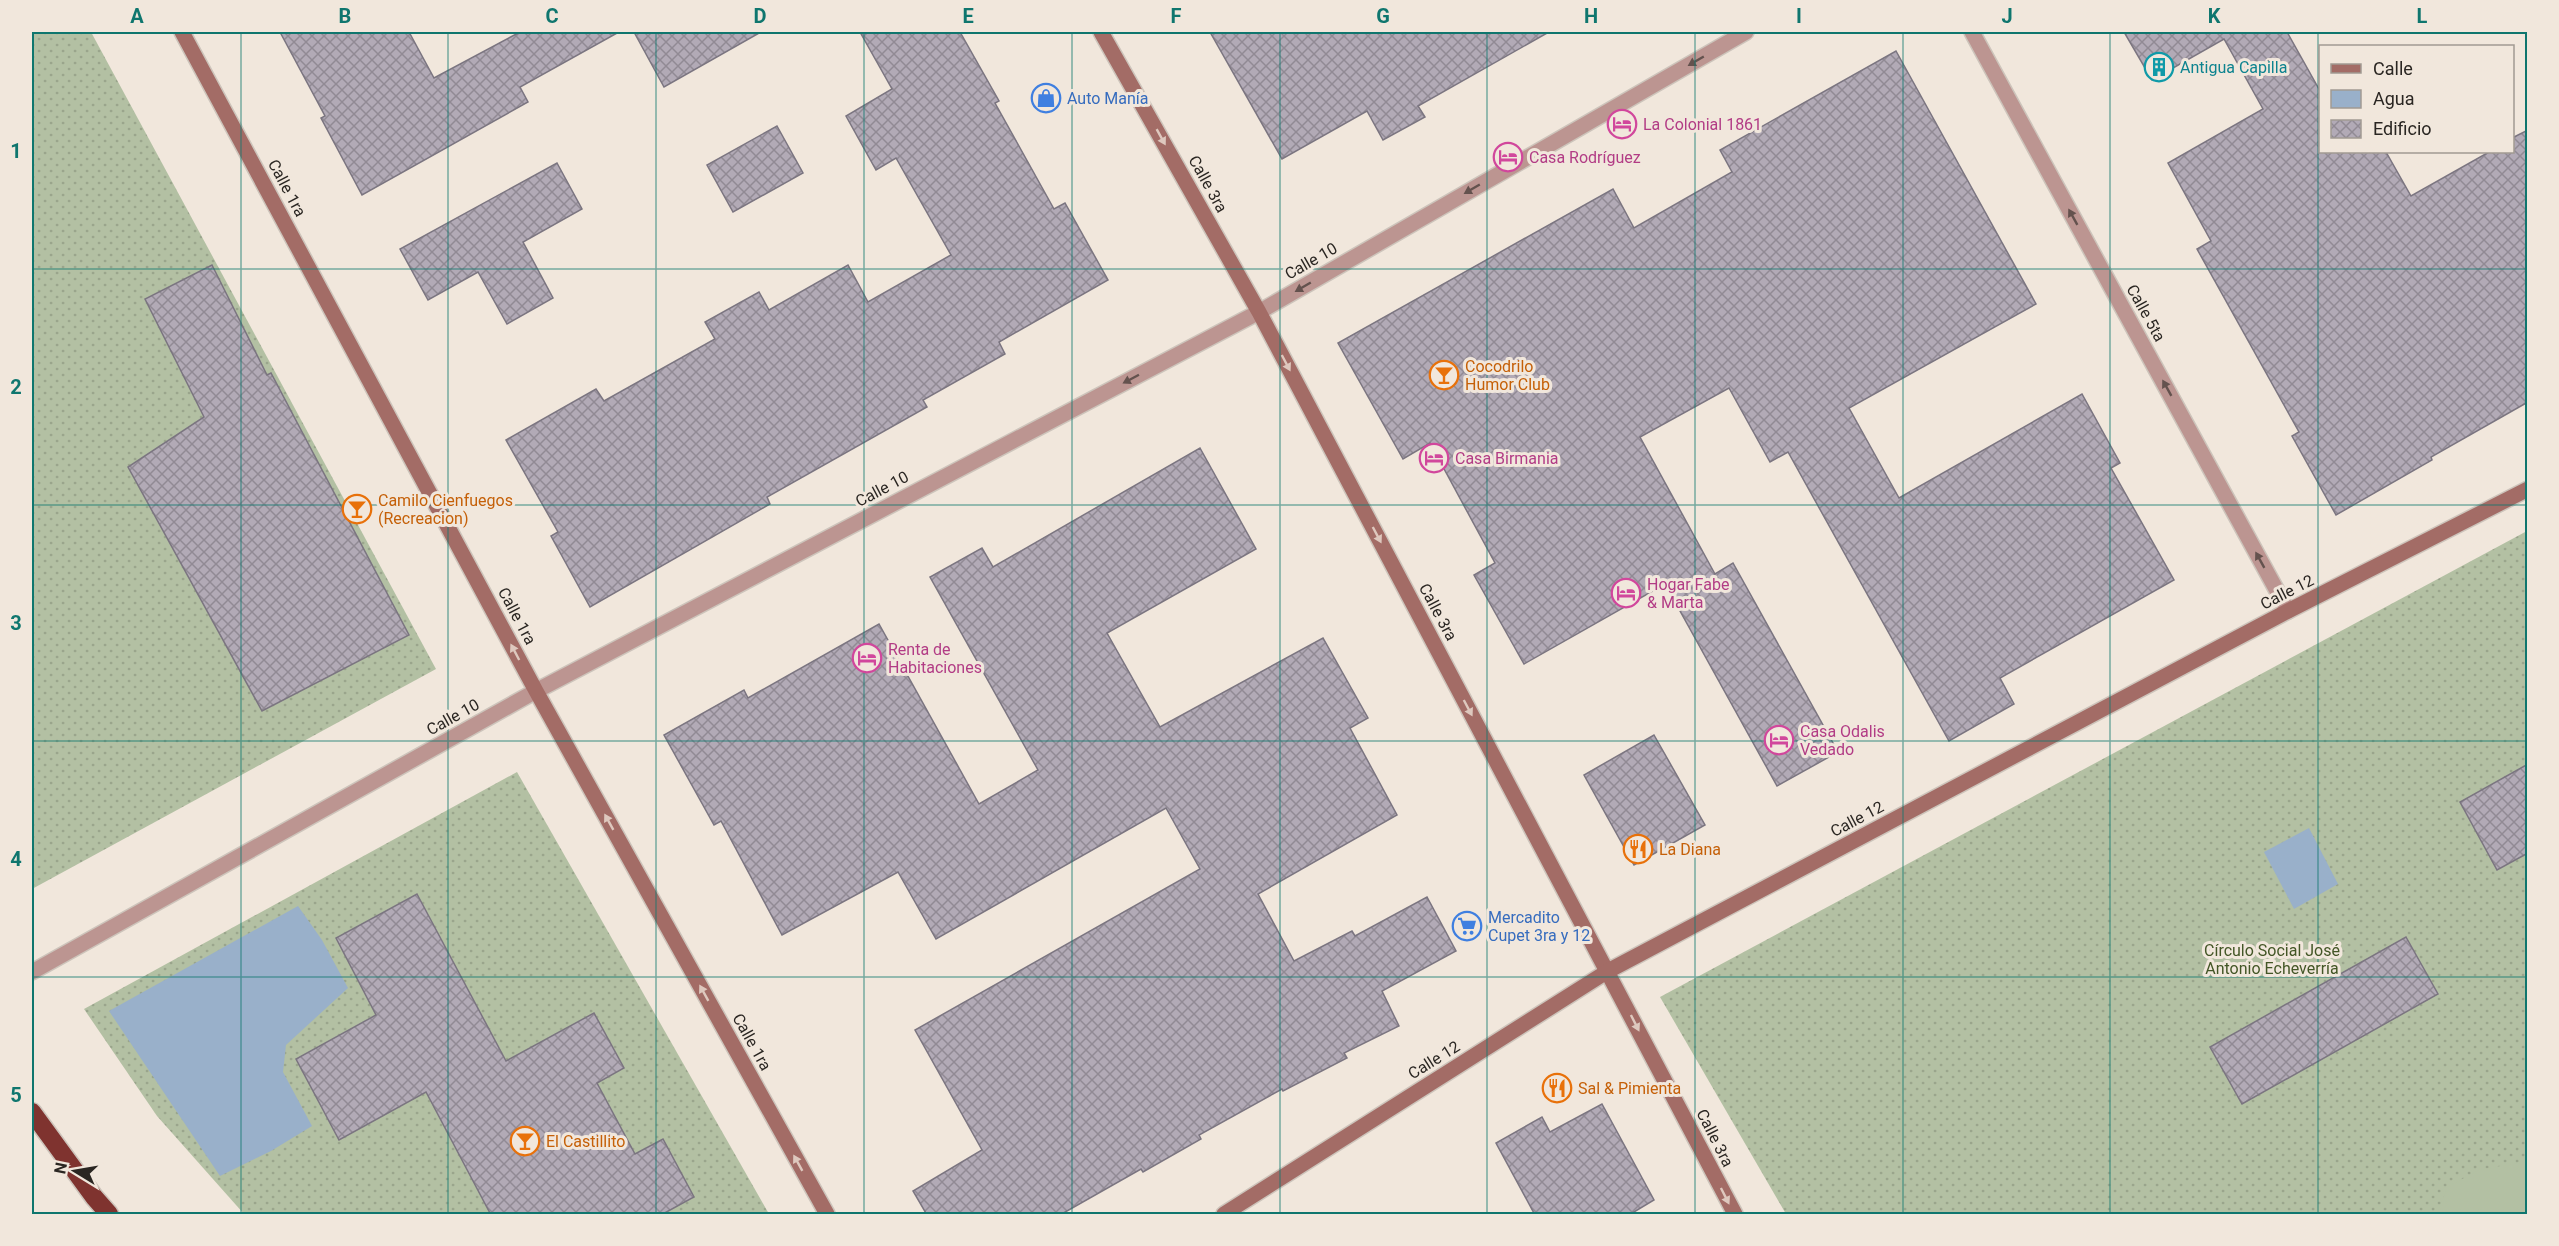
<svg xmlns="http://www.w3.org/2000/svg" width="2559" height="1246" viewBox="0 0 2559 1246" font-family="Roboto,sans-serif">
<defs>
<pattern id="grass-dots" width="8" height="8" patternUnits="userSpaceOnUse" patternTransform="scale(1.5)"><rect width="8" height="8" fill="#b3c0a3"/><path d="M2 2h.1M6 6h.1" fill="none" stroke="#9aa58c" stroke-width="1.8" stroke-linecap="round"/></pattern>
<pattern id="building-cross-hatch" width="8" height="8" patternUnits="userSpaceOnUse" patternTransform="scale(1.5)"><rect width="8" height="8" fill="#b2aab6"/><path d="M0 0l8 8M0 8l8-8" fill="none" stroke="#918a94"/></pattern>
</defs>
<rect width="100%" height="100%" fill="#f1e7dc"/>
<g fill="url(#grass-dots)">
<path d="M32,32H91L436,669L32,889Z"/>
<path d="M2527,531V1214H1786L1660,997Z"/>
<path d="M517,772L769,1214H244L157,1116L84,1009Z"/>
</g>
<path fill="#b3c0a3" d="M2527,1161V1214H2437L2447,1187L2479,1170Z"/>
<g fill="#99b0ca">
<path d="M2309,828L2338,884L2294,909L2264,852Z"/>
<path d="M298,906L322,940L348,988L286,1045L283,1072L312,1126L271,1151L220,1176L109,1011Z"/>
</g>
<g fill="url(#building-cross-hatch)" stroke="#7b7580" stroke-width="1.5">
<path d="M280,32H409L434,78L520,32H619L520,87L528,102L362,195L321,118L325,116Z"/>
<path d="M634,32H761L664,87Z"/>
<path d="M860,32H960L999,101L995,103L1054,209L1065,203L1108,280L999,342L1005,354L923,400L927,407L767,497L770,504L590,607L551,536L558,532L506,440L596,389L604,401L715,339L705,322L759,292L769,310L848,265L868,302L951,255L896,158L876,170L846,116L892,89Z"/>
<path d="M1210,32H1549L1418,106L1425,117L1383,140L1367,111L1282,159Z"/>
<path d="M2124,32H2287L2320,91V152H2386L2411,196L2489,152H2512V138L2528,130V402L2431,457L2432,460L2336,515L2292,436L2299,432L2197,249L2211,241L2168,163L2263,109L2224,39L2152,80Z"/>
<path d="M1896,51L2036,304L1849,408L1899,498L2082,394L2120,463L2111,468L2174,580L2000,678L2014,704L1949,741L1788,452L1770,462L1729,388L1640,437L1715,574L1733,563L1838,752L1777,786L1665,584L1524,664L1474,575L1495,563L1430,443L1403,459L1338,343L1613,189L1634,228L1732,172L1720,150Z"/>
<path d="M777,126L803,173L733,212L707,165Z"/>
<path d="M557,163L582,209L523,242L553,298L507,324L478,272L428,300L400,249Z"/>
<path d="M212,265L267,375L271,373L409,635L262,711L128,467L204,417L145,299Z"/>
<path d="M1200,448L1256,549L1107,633L1160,727L1323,638L1368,718L1350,728L1397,815L1258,894L1294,961L1352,931L1355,936L1427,897L1456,951L1382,991L1399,1026L1344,1053L1347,1058L1283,1091L1282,1089L1199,1135L1201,1139L1143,1172L1141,1169L1060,1215H927L913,1191L982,1150L915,1030L1200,869L1166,808L936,939L898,872L782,935L721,821L714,825L664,735L744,690L748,698L879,624L979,804L1038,770L930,577L982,548L993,567Z"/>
<path d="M1654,735L1705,825L1634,865L1584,775Z"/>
<path d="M2528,764V853L2497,870L2460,802Z"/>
<path d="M417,894L506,1061L594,1013L624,1068L597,1083L635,1154L663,1139L694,1197L661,1215H491L426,1092L339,1140L296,1059L376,1015L336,938Z"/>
<path d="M2406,937L2438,994L2242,1104L2210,1047Z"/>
<path d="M1602,1104L1654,1200L1629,1215H1535L1496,1143L1542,1117L1550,1132Z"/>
</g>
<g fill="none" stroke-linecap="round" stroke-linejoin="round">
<g stroke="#cdc4bb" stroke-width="18">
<g id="street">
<path d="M1972,32L2288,611"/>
<path d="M32,972L536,691L1259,312L1746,32"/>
</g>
</g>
<g stroke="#cdc4bb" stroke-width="18">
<g id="secondary">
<path d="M182,32L536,691L827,1214"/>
<path d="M1101,32L1259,312L1735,1214"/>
<path d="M1224,1214L1608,971L2288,611L2528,489"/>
</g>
</g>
<g stroke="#cdc4bb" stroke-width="21">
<path id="highway" d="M32,1112L94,1197L109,1214"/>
</g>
<use href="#street" stroke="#bc9591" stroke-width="15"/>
<use href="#secondary" stroke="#a36c66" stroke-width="15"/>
<use href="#highway" stroke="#7f332f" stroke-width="18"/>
</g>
<defs><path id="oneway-solid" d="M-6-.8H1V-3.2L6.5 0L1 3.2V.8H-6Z" transform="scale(1.5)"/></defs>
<g fill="#64524e">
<use href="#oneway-solid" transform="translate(1696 61) rotate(150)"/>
<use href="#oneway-solid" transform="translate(1472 189) rotate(150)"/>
<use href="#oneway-solid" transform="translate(2073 217) rotate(-119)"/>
<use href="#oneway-solid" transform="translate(1303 287) rotate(150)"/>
<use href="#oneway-solid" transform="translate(1131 379) rotate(152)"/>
<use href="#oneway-solid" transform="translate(2167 388) rotate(-119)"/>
<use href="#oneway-solid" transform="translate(2260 560) rotate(-119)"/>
</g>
<g fill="#dec8be">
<use href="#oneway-solid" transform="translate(1161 137) rotate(61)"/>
<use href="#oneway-solid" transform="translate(1286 363) rotate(62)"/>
<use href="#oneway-solid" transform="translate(1377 535) rotate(62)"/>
<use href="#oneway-solid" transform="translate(515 652) rotate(-118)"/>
<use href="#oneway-solid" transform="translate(1468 708) rotate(62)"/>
<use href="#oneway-solid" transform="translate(609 822) rotate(-119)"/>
<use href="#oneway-solid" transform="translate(704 993) rotate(-119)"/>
<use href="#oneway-solid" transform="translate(1635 1023) rotate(63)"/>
<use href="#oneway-solid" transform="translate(798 1163) rotate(-119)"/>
<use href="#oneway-solid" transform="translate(1725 1196) rotate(63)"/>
</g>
<path fill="none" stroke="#0f766e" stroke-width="1.5" stroke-opacity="0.55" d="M241,32V1214M448,32V1214M656,32V1214M864,32V1214M1072,32V1214M1280,32V1214M1487,32V1214M1695,32V1214M1903,32V1214M2110,32V1214M2318,32V1214M32,269H2528M32,505H2528M32,741H2528M32,977H2528"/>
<defs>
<g id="building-ring" transform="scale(1.5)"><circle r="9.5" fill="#f1e7dc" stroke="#0f9aa8" stroke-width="1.5"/><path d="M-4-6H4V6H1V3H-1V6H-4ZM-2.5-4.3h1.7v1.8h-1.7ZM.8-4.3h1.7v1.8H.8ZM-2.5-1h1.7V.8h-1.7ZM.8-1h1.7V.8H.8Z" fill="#0f9aa8"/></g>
<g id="shop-ring" transform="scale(1.5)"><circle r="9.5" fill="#f1e7dc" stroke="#3f7fe0" stroke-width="1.5"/><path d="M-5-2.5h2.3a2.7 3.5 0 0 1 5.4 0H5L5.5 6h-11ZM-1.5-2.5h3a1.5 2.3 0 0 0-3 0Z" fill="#3f7fe0"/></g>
<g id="hotel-ring" transform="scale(1.5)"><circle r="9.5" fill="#f1e7dc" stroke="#d1479c" stroke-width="1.5"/><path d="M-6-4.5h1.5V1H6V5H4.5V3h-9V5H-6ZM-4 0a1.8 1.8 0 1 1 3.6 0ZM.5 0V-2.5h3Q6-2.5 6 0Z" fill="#d1479c"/></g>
<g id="bar-ring" transform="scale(1.5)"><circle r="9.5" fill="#f1e7dc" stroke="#e8710a" stroke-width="1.5"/><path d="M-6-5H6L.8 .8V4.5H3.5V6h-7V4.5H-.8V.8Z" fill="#e8710a"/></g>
<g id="restaurant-ring" transform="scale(1.5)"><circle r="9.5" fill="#f1e7dc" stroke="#e8710a" stroke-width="1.5"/><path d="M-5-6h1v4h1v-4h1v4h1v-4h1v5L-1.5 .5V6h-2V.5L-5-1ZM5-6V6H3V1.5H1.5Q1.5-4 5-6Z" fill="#e8710a"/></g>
<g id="supermarket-ring" transform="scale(1.5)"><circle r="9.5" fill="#f1e7dc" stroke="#3f7fe0" stroke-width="1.5"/><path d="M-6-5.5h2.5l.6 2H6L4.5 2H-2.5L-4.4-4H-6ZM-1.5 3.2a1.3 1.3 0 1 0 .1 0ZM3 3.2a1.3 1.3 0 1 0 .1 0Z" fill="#3f7fe0"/></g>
</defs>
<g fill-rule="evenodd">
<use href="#building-ring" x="2159" y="67"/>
<use href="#shop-ring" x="1046" y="98"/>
<use href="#hotel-ring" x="1622" y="124"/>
<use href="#hotel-ring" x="1508" y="157"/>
<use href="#bar-ring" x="1444" y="375"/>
<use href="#hotel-ring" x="1434" y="458"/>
<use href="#bar-ring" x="357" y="509"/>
<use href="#hotel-ring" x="1626" y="593"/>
<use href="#hotel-ring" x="867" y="658"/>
<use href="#hotel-ring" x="1779" y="740"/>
<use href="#restaurant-ring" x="1638" y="849"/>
<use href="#supermarket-ring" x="1467" y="926"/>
<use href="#restaurant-ring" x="1557" y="1088"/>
<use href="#bar-ring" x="525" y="1141"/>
</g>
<g text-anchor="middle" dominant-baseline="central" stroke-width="6" stroke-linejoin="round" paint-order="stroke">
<g font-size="16" fill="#0d838f" stroke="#f1e7dc" text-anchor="start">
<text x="2180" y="67">Antigua Capilla</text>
</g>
<g font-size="16" fill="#366cbe" stroke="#f1e7dc" text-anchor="start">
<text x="1067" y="98">Auto Manía</text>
<text x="1488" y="917">Mercadito<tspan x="1488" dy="18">Cupet 3ra y 12</tspan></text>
</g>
<g font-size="16" fill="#b23c85" stroke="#f1e7dc" text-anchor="start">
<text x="1643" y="124">La Colonial 1861</text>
<text x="1529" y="157">Casa Rodríguez</text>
<text x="1455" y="458">Casa Birmania</text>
<text x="1647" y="584">Hogar Fabe<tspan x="1647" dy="18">&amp; Marta</tspan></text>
<text x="888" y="649">Renta de<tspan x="888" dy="18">Habitaciones</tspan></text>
<text x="1800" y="731">Casa Odalis<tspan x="1800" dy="18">Vedado</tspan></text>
</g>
<g font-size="16" fill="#2a2622" stroke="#f1e7dc">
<text transform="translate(1208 184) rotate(61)">Calle 3ra</text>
<text transform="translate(287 188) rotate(62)">Calle 1ra</text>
<text transform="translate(1311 261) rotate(-30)">Calle 10</text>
<text transform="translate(2146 313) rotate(61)">Calle 5ta</text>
<text transform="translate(882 489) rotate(-28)">Calle 10</text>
<text transform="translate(2287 592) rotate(-27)">Calle 12</text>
<text transform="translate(1438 612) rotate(62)">Calle 3ra</text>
<text transform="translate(517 616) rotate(62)">Calle 1ra</text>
<text transform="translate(453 717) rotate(-29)">Calle 10</text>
<text transform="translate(1857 819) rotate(-28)">Calle 12</text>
<text transform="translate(752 1042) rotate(61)">Calle 1ra</text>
<text transform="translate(1434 1060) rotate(-32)">Calle 12</text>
<text transform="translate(1715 1138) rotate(63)">Calle 3ra</text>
</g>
<g font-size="16" fill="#c56008" stroke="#f1e7dc" text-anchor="start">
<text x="1465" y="366">Cocodrilo<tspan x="1465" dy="18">Humor Club</tspan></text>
<text x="378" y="500">Camilo Cienfuegos<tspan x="378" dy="18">(Recreacion)</tspan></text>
<text x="1659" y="849">La Diana</text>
<text x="1578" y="1088">Sal &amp; Pimienta</text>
<text x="546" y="1141">El Castillito</text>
</g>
<g font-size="16" fill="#435626" stroke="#f1e7dc">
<text x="2272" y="950">Círculo Social José<tspan x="2272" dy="18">Antonio Echeverría</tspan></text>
</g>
</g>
<rect width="2559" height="1246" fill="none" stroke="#f1e7dc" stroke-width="66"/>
<rect x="2319" y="45" width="195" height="108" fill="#f1e7dc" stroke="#a19a92" stroke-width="1.5"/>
<rect x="2331" y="64" width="30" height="9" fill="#a36c66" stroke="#a19a92" stroke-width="1.5"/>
<text x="2373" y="75" font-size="18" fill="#2a2622">Calle</text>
<rect x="2331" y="90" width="30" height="18" fill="#99b0ca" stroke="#a19a92" stroke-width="1.5"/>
<text x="2373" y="105" font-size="18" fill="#2a2622">Agua</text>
<rect x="2331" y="120" width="30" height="18" fill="url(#building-cross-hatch)" stroke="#a19a92" stroke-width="1.5"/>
<text x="2373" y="135" font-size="18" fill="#2a2622">Edificio</text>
<g transform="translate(75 1171) rotate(281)" stroke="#f1e7dc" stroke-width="4.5" paint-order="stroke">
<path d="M0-4.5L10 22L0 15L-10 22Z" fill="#2a2622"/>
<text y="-9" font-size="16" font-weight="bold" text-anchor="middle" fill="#2a2622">N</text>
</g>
<rect x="33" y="33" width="2493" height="1180" fill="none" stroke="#0f766e" stroke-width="2"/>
<g font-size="20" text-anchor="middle" font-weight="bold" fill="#0f766e">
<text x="137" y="23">A</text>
<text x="345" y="23">B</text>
<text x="552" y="23">C</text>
<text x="760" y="23">D</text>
<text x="968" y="23">E</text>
<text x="1176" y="23">F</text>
<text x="1383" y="23">G</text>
<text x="1591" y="23">H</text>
<text x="1799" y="23">I</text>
<text x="2007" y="23">J</text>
<text x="2214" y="23">K</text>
<text x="2422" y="23">L</text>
<text x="16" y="158">1</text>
<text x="16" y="394">2</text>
<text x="16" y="630">3</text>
<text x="16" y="866">4</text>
<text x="16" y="1102">5</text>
</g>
</svg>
